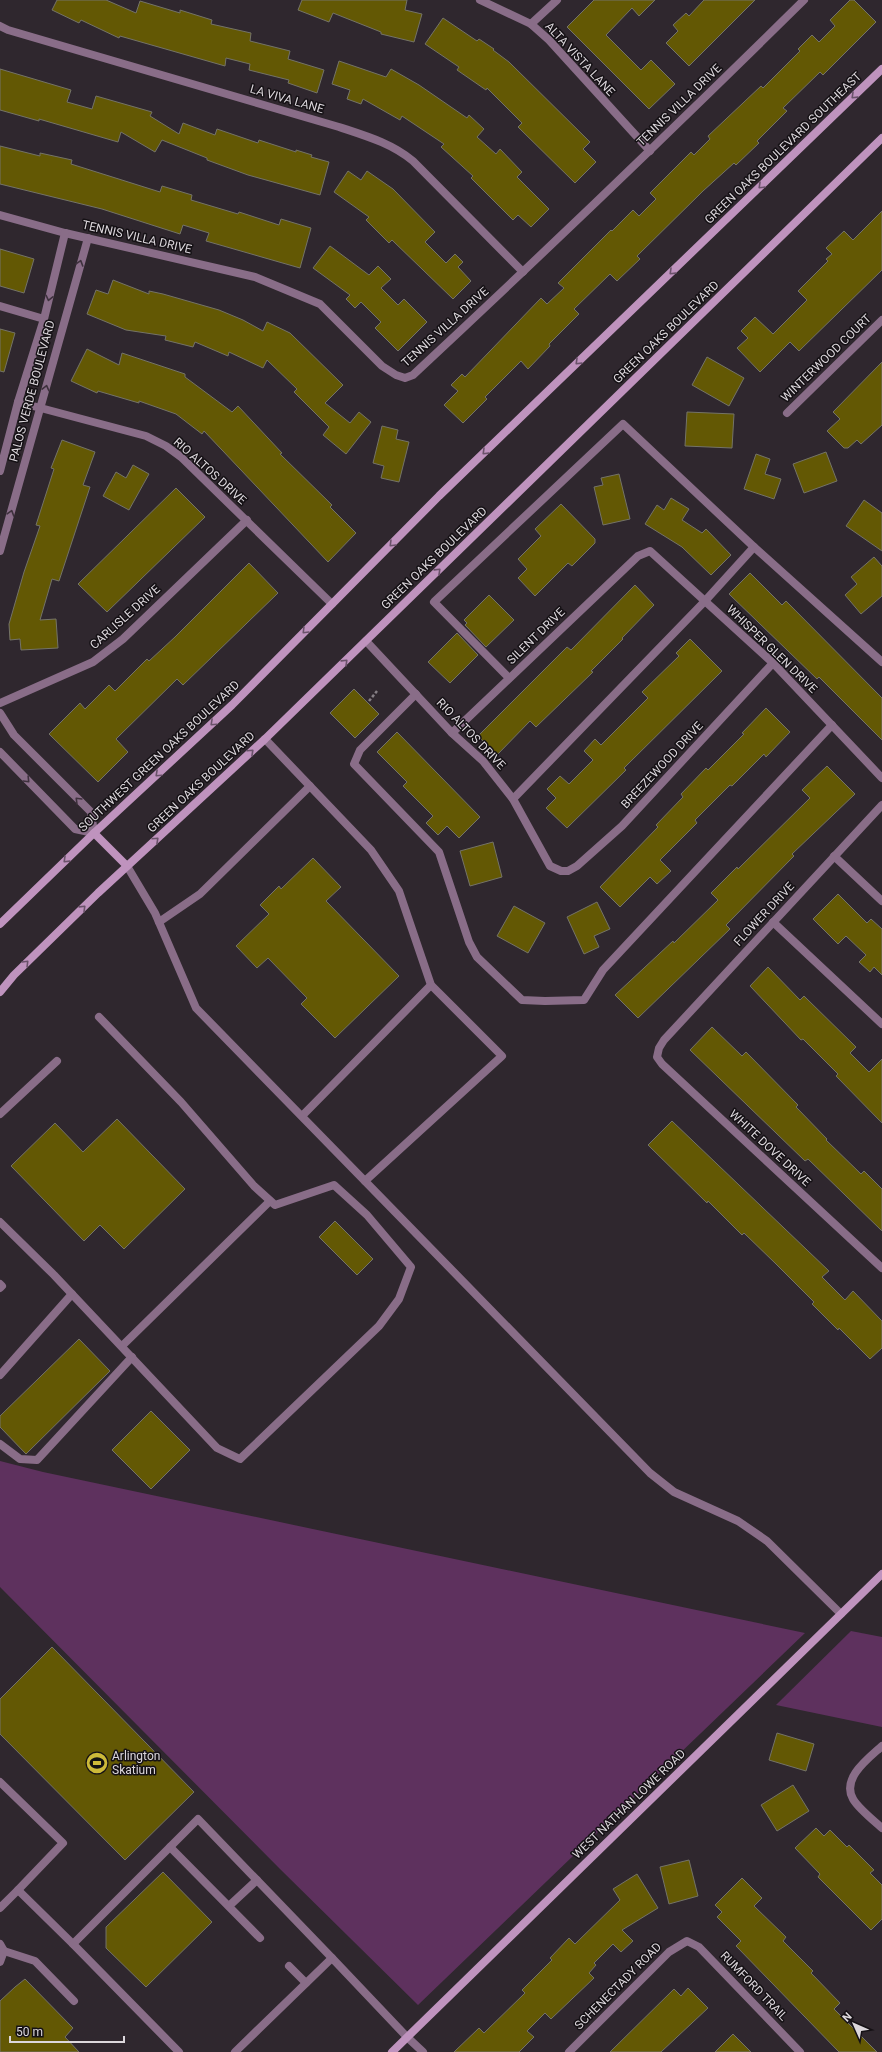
<svg xmlns="http://www.w3.org/2000/svg" width="882" height="2052" viewBox="0 0 882 2052" font-family="Roboto,sans-serif">
<rect width="100%" height="100%" fill="#2f272e"/>
<g fill="#5e315e">
<path d="M0,1461L43,1472L805,1633L418,2005L280,1869L0,1587Z"/>
<path d="M851,1631L882,1637V1727L776,1705Z"/>
</g>
<g fill="#635804" stroke="#747368">
<path d="M57,0H106L136,13L140,1L180,13V10L212,20L211,24L251,33L250,41L290,51L288,59L324,70L317,93L288,83L289,80L249,70L250,64L226,58L225,66L120,36L119,38L81,20L79,23L52,10Z"/>
<path d="M302,0H407L405,10L422,14L414,42L381,34V32L333,13L329,22L298,10Z"/>
<path d="M594,0H655L639,16L632,8L606,35L641,70L651,60L675,84L649,109L567,27Z"/>
<path d="M704,0H755L689,66L666,43L678,31L673,25L686,13L689,16Z"/>
<path d="M850,0H854L876,22L823,75L820,72L783,108L787,111L757,141L759,143L736,165L734,163L703,191L637,256L640,259L617,281L610,274L574,309L579,314L549,344L550,346L528,369L521,361L485,397L487,399L463,423L444,405L458,391L451,385L462,374L465,377L541,298L547,304L564,288L558,283L611,230L612,231L633,210L639,216L656,199L650,193L691,152L694,155L710,139L708,136L761,86L763,88L800,51L798,49L812,35L819,42L835,26L830,20Z"/>
<path d="M443,18L477,41L479,39L494,49L493,50L509,62L590,142L583,149L596,162L575,183L518,127L522,123L487,88L486,90L457,70L459,67L425,44Z"/>
<path d="M339,61L386,77L391,69L419,85L467,118L469,115L484,129L477,137L496,154L500,149L522,172L517,177L549,209L531,227L518,215L513,220L471,178L473,176L441,147L444,144L402,116L400,120L363,99L361,104L347,99L350,90L332,84Z"/>
<path d="M0,69L71,90L67,102L92,109L96,96L152,112L150,116L179,134L183,123L215,135L217,129L258,143L259,140L296,152V150L312,155L311,157L329,162L320,195L248,175L207,160V158L162,140L155,152L121,132L118,142L39,119V121L0,110Z"/>
<path d="M0,146L40,156V153L72,160L71,164L160,192L162,186L192,195L191,200L238,214L239,212L279,225L281,219L311,228L300,268L206,241L209,233L183,225L180,234L102,209L0,184Z"/>
<path d="M348,171L361,180L367,171L393,189L435,232L425,242L446,263L455,254L463,262L458,267L471,281L453,299L392,240L389,243L366,220L369,217L334,192Z"/>
<path d="M882,211V270L799,351L790,342L760,372L737,348L748,338L741,331L755,317L773,334L807,300L798,291L828,261L826,259L832,254L826,248L844,231L853,240Z"/>
<path d="M330,246L369,275L378,266L391,279L381,288L398,305L404,299L427,322L398,351L375,328L381,322L361,302L355,308L346,299L350,295L313,268Z"/>
<path d="M0,249L34,259L24,293L0,286Z"/>
<path d="M113,280L149,294V291L163,294L219,310L243,320L263,331L267,322L290,333L343,385L325,403L350,423L359,412L371,422L346,454L323,435L329,427L294,392L297,389L267,360L263,368L229,352L228,356L195,342L193,347L165,340L166,336L126,330L87,314L96,290L108,294Z"/>
<path d="M0,329L15,333L4,372L0,371Z"/>
<path d="M87,349L119,365L122,353L185,374V377L232,412L238,406L282,453L280,454L332,505L330,507L356,533L328,562L204,431L202,434L176,414L139,401V403L98,391L97,393L71,381Z"/>
<path d="M707,357L744,378L729,406L692,385Z"/>
<path d="M882,362V425L861,444L857,440L848,448H844L827,431L840,419L833,412Z"/>
<path d="M687,412L734,414L732,448L685,446Z"/>
<path d="M382,426L398,430L396,439L409,442L399,482L381,478L384,466L373,463Z"/>
<path d="M62,440L95,452L83,485L90,487L59,581L52,579L40,620L56,619L58,648L21,650L20,639L10,640L9,624L24,572L40,526L36,525L54,469L51,468Z"/>
<path d="M826,452L837,481L804,493L793,464Z"/>
<path d="M756,454L770,459L765,474L781,479L774,499L744,489Z"/>
<path d="M133,465L149,474L129,510L103,496L116,472L126,478Z"/>
<path d="M619,474L630,519L603,525L594,487L603,485L601,478Z"/>
<path d="M176,488L205,517L107,612L78,584Z"/>
<path d="M671,498L689,509L682,520L702,533L706,529L731,555L711,575L682,547L645,524L657,505L664,510Z"/>
<path d="M864,500L882,513V551L846,526Z"/>
<path d="M561,504L595,539V543L572,566L568,563L535,596L518,578L527,569L518,559L541,536L535,529Z"/>
<path d="M874,557L882,566V596L861,614L845,595L857,584L851,577Z"/>
<path d="M249,563L278,593L183,685L177,679L116,739L128,752L98,782L49,734L80,703L85,709L109,685L115,691L147,659L149,661L175,637Z"/>
<path d="M750,573L782,605L786,601L882,698V740L819,677L817,679L729,594Z"/>
<path d="M635,585L654,605L622,638L623,639L591,671L593,672L536,727L530,721L497,755L478,736L567,647L571,650Z"/>
<path d="M489,595L514,620L486,647L465,625L467,623L464,620Z"/>
<path d="M457,633L478,655L450,683L428,662Z"/>
<path d="M690,639L722,671L624,768L626,770L567,828L546,808L556,798L547,789L560,776L569,784L593,760L584,751L595,739L601,745L648,698L642,692L679,656L676,653Z"/>
<path d="M354,689L379,714L355,738L330,713Z"/>
<path d="M766,708L790,732L766,757L764,754L732,786L730,785L695,820L697,823L660,860L671,871L657,884L650,877L620,907L600,887L658,827L656,825L683,797L681,794L706,768L708,770L744,734L742,733Z"/>
<path d="M397,732L480,817L459,838L447,826L438,835L426,823L433,816L403,786L407,782L377,752Z"/>
<path d="M827,766L855,794L792,854L794,856L726,925L730,929L638,1018L615,995L673,941L674,943L718,900L711,893L737,867L738,869L810,798L802,790Z"/>
<path d="M493,842L502,877L470,886L460,851Z"/>
<path d="M313,858L341,887L326,901L399,976L335,1038L301,1004L307,998L268,958L257,968L236,946L269,914L260,905L279,886L281,889Z"/>
<path d="M838,894L867,923L871,919L882,929V975L874,967L870,972L859,962L866,955L846,936L838,944L813,919Z"/>
<path d="M597,902L610,929L594,936L599,947L584,954L567,917Z"/>
<path d="M514,906L545,923L528,953L497,936Z"/>
<path d="M768,967L800,1000L804,996L856,1047L850,1053L869,1072L882,1059V1123L836,1076L838,1074L803,1039L801,1040L750,986Z"/>
<path d="M712,1027L742,1056L746,1052L798,1105L796,1107L827,1139L826,1140L861,1174L864,1171L882,1189V1231L808,1159L805,1161L690,1050Z"/>
<path d="M117,1119L185,1189L124,1249L100,1225L84,1241L11,1166L55,1123L83,1152Z"/>
<path d="M672,1121L829,1271L822,1277L845,1300L853,1291L882,1321V1348L870,1359L839,1328L838,1330L812,1304L814,1302L776,1264L744,1233L742,1235L708,1201L707,1203L648,1145Z"/>
<path d="M335,1221L373,1259L357,1275L319,1237Z"/>
<path d="M79,1339L110,1371L26,1454L0,1427V1416Z"/>
<path d="M151,1411L190,1450L151,1489L112,1450Z"/>
<path d="M52,1647L194,1792L125,1860L0,1734V1699Z"/>
<path d="M777,1733L814,1744L806,1771L769,1760Z"/>
<path d="M793,1785L809,1811L777,1831L761,1805Z"/>
<path d="M816,1828L824,1836L830,1830L847,1847L849,1845L874,1870L870,1873L882,1885V1919L871,1930L818,1877L820,1874L795,1848Z"/>
<path d="M689,1860L698,1896L669,1904L660,1867Z"/>
<path d="M163,1872L212,1922L146,1987L106,1948V1927Z"/>
<path d="M637,1874L658,1908L622,1930L633,1941L621,1952L613,1944L594,1963L596,1965L589,1973L594,1978L551,2019L545,2013L527,2031L534,2037L519,2052H454L479,2028L484,2033L525,1993L522,1990L552,1960L550,1958L569,1938L575,1944L620,1900L613,1889Z"/>
<path d="M742,1878L762,1898L754,1906L786,1937L783,1941L813,1971L811,1973L840,2003L834,2009L877,2052H839L736,1946L741,1941L717,1917L722,1912L715,1905Z"/>
<path d="M25,1979L73,2028L65,2037L79,2052H0V2001L15,1987Z"/>
<path d="M688,1988L708,2008L661,2052H610L674,1989L681,1996Z"/>
<path d="M733,2034L751,2052H715Z"/>
</g>
<g fill="none" stroke-linecap="round" stroke-linejoin="round">
<path stroke="#867f85" stroke-width="2.5" stroke-dasharray="3 2" stroke-linecap="butt" d="M369,701L377,691"/>
<g stroke="#896d88" stroke-width="8">
<path d="M0,306L44,319"/>
<path d="M754,547L882,662"/>
<path d="M509,678L434,602L623,424L754,547L705,601L513,799"/>
<path d="M416,694L360,750L354,764L439,852L469,942L477,957L522,1000L545,1001L584,1000L603,970L832,725"/>
<path d="M265,739L371,850L399,891L431,985L502,1056L365,1181"/>
<path d="M834,856L882,901"/>
<path d="M127,866L155,913L196,1008L650,1473L674,1492L738,1521L767,1541L841,1614"/>
<path d="M159,922L200,894L310,786"/>
<path d="M0,1114L57,1061"/>
<path d="M302,1116L431,985"/>
<path d="M0,1222L54,1275L217,1448L240,1459L379,1326L399,1299L411,1267L367,1215L334,1185L275,1205L254,1186L181,1102L99,1017"/>
<path d="M0,1284L2,1286L0,1288"/>
<path d="M122,1346L270,1201"/>
<path d="M0,1375L72,1294"/>
<path d="M0,1444L20,1459L37,1460L132,1357"/>
<path d="M0,1782L63,1843L18,1890"/>
<path d="M170,1847L260,1938"/>
<path d="M229,1906L257,1880"/>
<path d="M0,1908L18,1890L73,1944L198,1819L332,1958"/>
<path d="M0,1944L4,1951L0,1962"/>
<path d="M73,1944L179,2052"/>
<path d="M4,1951L35,1961L74,2001"/>
<path d="M289,1966L306,1983"/>
<path d="M235,2052L332,1958L407,2037"/>
</g>
<g stroke="#896d88" stroke-width="8">
<path d="M480,0L531,24L549,40L650,151"/>
<path d="M531,24L557,0"/>
<path d="M0,26L8,30L339,127C366,136 391,143 413,161L523,272"/>
<path d="M0,215L65,233L255,277L320,304L382,366L396,375L405,378L413,375C545,252 675,127 804,0"/>
<path d="M18,402L146,436L166,446L181,457L332,604"/>
<path d="M787,413L882,320"/>
<path d="M0,471L18,402L44,319L65,233"/>
<path d="M0,551L88,238"/>
<path d="M366,641L452,733L483,761L513,799L550,866L561,871H568L577,866L622,826L773,663"/>
<path d="M0,703L93,662L123,639L247,520"/>
<path d="M0,713L14,735L91,812L94,833L75,829L0,752"/>
<path d="M452,733L638,556L650,551L773,663L882,778"/>
<path d="M882,805L664,1040L659,1048L657,1057L662,1064L882,1268"/>
<path d="M773,922L882,1024"/>
<path d="M882,1746C869,1758 841,1778 853,1799C858,1808 874,1821 882,1828"/>
<path d="M407,2037L423,2052"/>
<path d="M569,2052L669,1952L687,1941L699,1947L800,2052"/>
</g>
<g stroke="#bf93be" stroke-width="8">
<path d="M94,833L127,866"/>
<path d="M0,924L94,833L232,705L439,496L882,69"/>
<path d="M0,992L14,975L98,893L265,739L882,138"/>
<path d="M392,2052L882,1574"/>
</g>
</g>
<defs><path id="oneway-chevron" d="M-2-3.5L2.5 0L-2 3.5" fill="none" stroke-width="1.6" stroke-linecap="round" stroke-linejoin="round"/></defs>
<g stroke="#6a526a">
<use href="#oneway-chevron" transform="translate(854 96) rotate(136)"/>
<use href="#oneway-chevron" transform="translate(761 186) rotate(136)"/>
<use href="#oneway-chevron" transform="translate(672 272) rotate(136)"/>
<use href="#oneway-chevron" transform="translate(578 362) rotate(136)"/>
<use href="#oneway-chevron" transform="translate(485 452) rotate(136)"/>
<use href="#oneway-chevron" transform="translate(392 544) rotate(135)"/>
<use href="#oneway-chevron" transform="translate(438 571) rotate(-44)"/>
<use href="#oneway-chevron" transform="translate(305 631) rotate(135)"/>
<use href="#oneway-chevron" transform="translate(345 662) rotate(-44)"/>
<use href="#oneway-chevron" transform="translate(213 723) rotate(137)"/>
<use href="#oneway-chevron" transform="translate(251 752) rotate(-43)"/>
<use href="#oneway-chevron" transform="translate(158 774) rotate(137)"/>
<use href="#oneway-chevron" transform="translate(156 840) rotate(-43)"/>
<use href="#oneway-chevron" transform="translate(66 860) rotate(136)"/>
<use href="#oneway-chevron" transform="translate(83 908) rotate(-44)"/>
<use href="#oneway-chevron" transform="translate(26 963) rotate(-45)"/>
</g>
<g stroke="#3e313d">
<use href="#oneway-chevron" transform="translate(80 263) rotate(-73)"/>
<use href="#oneway-chevron" transform="translate(49 298) rotate(103)"/>
<use href="#oneway-chevron" transform="translate(46 388) rotate(-76)"/>
<use href="#oneway-chevron" transform="translate(11 513) rotate(-73)"/>
<use href="#oneway-chevron" transform="translate(27 780) rotate(46)"/>
<use href="#oneway-chevron" transform="translate(78 800) rotate(-135)"/>
</g>
<defs>
<g id="stadium-disc" transform="scale(1.15)"><circle r="9.5" fill="#ccb939" stroke="#151115"/><path d="M0-5a6.5 5 0 1 0 0 10a6.5 5 0 1 0 0-10ZM-3.5-1.8h7v3.6h-7Z" fill="#111"/></g>
</defs>
<g fill-rule="evenodd">
<use href="#stadium-disc" x="97" y="1763"/>
</g>
<g text-anchor="middle" dominant-baseline="central" stroke-width="3" stroke-linejoin="round" paint-order="stroke">
<g font-size="12" fill="#dcd7dc" stroke="#151115">
<text transform="translate(580 59) rotate(47)">ALTA VISTA LANE</text>
<text transform="translate(287 99) rotate(16)">LA VIVA LANE</text>
<text transform="translate(679 105) rotate(-44)">TENNIS VILLA DRIVE</text>
<text transform="translate(783 148) rotate(-44)">GREEN OAKS BOULEVARD SOUTHEAST</text>
<text transform="translate(137 237) rotate(13)">TENNIS VILLA DRIVE</text>
<text transform="translate(445 327) rotate(-42)">TENNIS VILLA DRIVE</text>
<text transform="translate(666 332) rotate(-44)">GREEN OAKS BOULEVARD</text>
<text transform="translate(826 358) rotate(-44)">WINTERWOOD COURT</text>
<text transform="translate(32 391) rotate(-75)">PALOS VERDE BOULEVARD</text>
<text transform="translate(210 471) rotate(42)">RIO ALTOS DRIVE</text>
<text transform="translate(434 558) rotate(-44)">GREEN OAKS BOULEVARD</text>
<text transform="translate(125 617) rotate(-42)">CARLISLE DRIVE</text>
<text transform="translate(536 636) rotate(-44)">SILENT DRIVE</text>
<text transform="translate(772 649) rotate(44)">WHISPER GLEN DRIVE</text>
<text transform="translate(471 734) rotate(46)">RIO ALTOS DRIVE</text>
<text transform="translate(159 756) rotate(-43)">SOUTHWEST GREEN OAKS BOULEVARD</text>
<text transform="translate(662 765) rotate(-47)">BREEZEWOOD DRIVE</text>
<text transform="translate(201 782) rotate(-43)">GREEN OAKS BOULEVARD</text>
<text transform="translate(764 914) rotate(-47)">FLOWER DRIVE</text>
<text transform="translate(770 1148) rotate(43)">WHITE DOVE DRIVE</text>
<text transform="translate(629 1804) rotate(-44)">WEST NATHAN LOWE ROAD</text>
<text transform="translate(618 1986) rotate(-45)">SCHENECTADY ROAD</text>
<text transform="translate(754 1986) rotate(46)">RUMFORD TRAIL</text>
</g>
<g font-size="12" fill="#dcd7dc" stroke="#151115" text-anchor="start">
<text x="112" y="1756">Arlington<tspan x="112" dy="14">Skatium</tspan></text>
</g>
</g>
<g transform="translate(854 2024) rotate(315)" stroke="#151115" stroke-width="3" paint-order="stroke">
<path d="M0-3L7 15L0 10L-7 15Z" fill="#dcd7dc"/>
<text y="-6" font-size="11" font-weight="bold" text-anchor="middle" fill="#dcd7dc">N</text>
</g>
<path d="M10 2036v6h114v-6" fill="none" stroke="#dcd7dc" stroke-width="2"/>
<text x="16" y="2036" font-size="12" fill="#dcd7dc" stroke="#151115" stroke-width="3" paint-order="stroke">50 m</text>
</svg>
